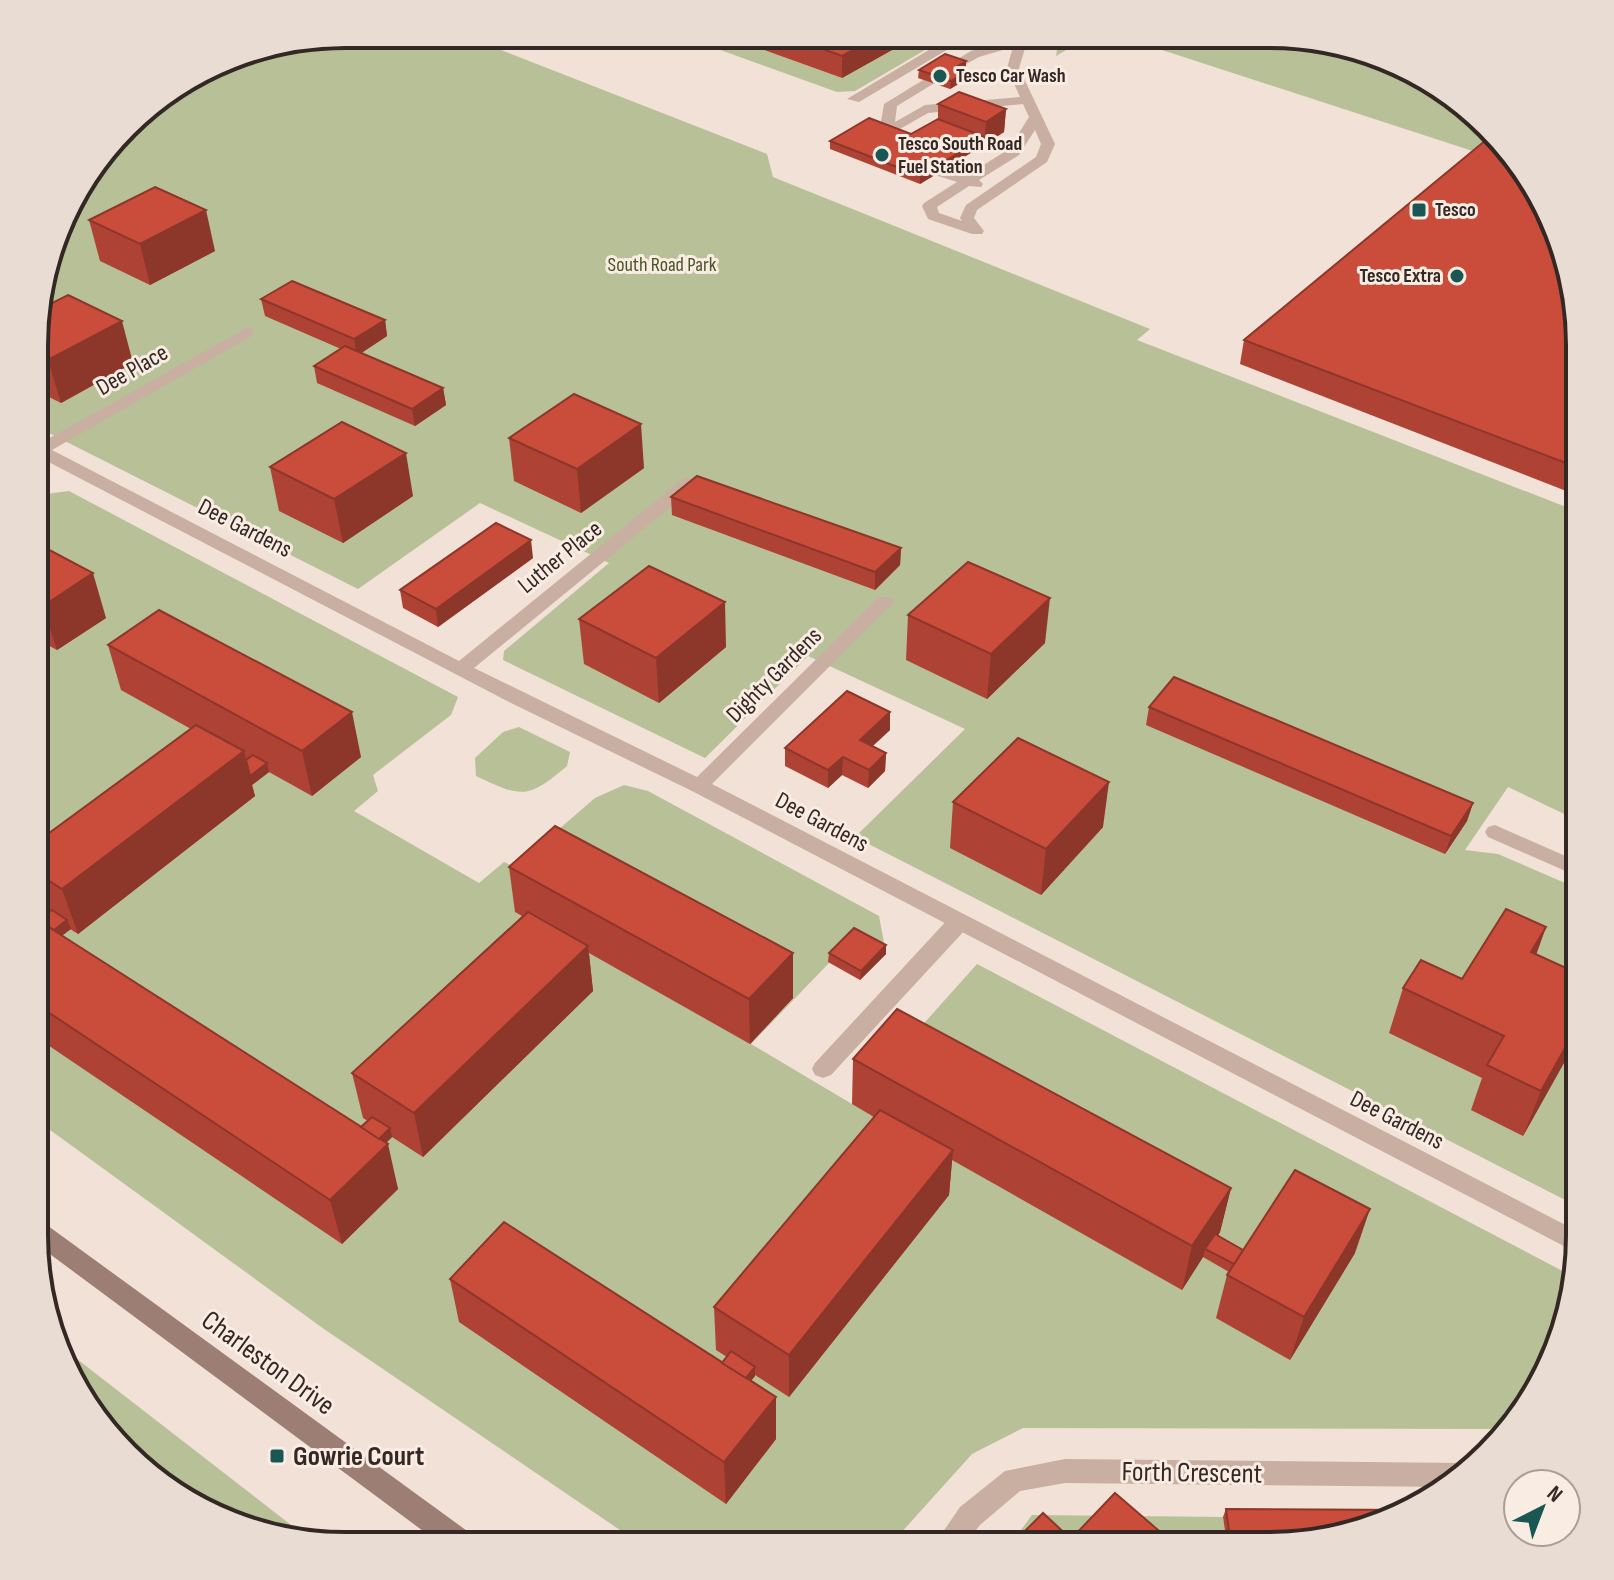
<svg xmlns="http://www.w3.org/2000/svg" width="1614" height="1580" viewBox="0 0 1614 1580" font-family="'Sofia Sans Condensed',sans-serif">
<rect width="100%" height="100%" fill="#f1e1d6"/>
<g fill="#b7c096">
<path d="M345,34H476L470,38L767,154L773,177L1150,329L1137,340L1579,512V821L1508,787L1465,850L1498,854L1579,889V1207L855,837L965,729L808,656L705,758L503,660L504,651L609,563L480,503L358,589L39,428L40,285L76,189L140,111L244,51Z"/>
<path d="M679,35H722L842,78L917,36H934L937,43L855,91L837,92Z"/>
<path d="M1071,36H1265L1434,84L1517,158L1488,156L1122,37L1110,44L1088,37L1056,56L1058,44Z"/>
<path d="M69,491L458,697L451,715L373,775L378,791L354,811L479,883L504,862L515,867L595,798L624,785L648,791L879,916L886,954L854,937L751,1044L852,1104L977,964L1574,1277L1548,1373L1502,1429L1023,1428L972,1454L890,1545H642L324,1329L35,1119L39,495Z"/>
<path d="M519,727L570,752L567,766C528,799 522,798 476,776L475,758L503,732Z"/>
<path d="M55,1342L313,1542L207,1514L99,1425L57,1354Z"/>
<path d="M1032,1515L1223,1517L1227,1545H1010Z"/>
</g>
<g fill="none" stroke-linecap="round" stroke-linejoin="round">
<g fill="#c9afa2" fill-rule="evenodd">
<path d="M962,36H979L945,51L859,102L847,99L937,45Z"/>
<path d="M1019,36H1034L1027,42L1019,68L1055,144L1047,162L977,210L974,218L984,231L982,234H972L928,219L922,206L924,203L957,182L935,175V169L966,176L1009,149L1029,117L1023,104L928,113L886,137L879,133L884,104L928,77L933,78V84L897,106L895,122L925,105L1020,97L1007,68L1013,47L979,57L959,68L948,65L971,51ZM1035,130L1041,144L1036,157L966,205L960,218L962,221L939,213L937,207L969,186L981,187L983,184L979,180L1019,155Z"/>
<path d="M1495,825L1579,862V877L1488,837L1485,832L1488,827Z"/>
<path d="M958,915L966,917L969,923L966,929L831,1075L823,1078L815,1075L812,1069L815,1063L950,917Z"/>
</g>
<g fill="#c9afa2" fill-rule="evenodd">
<path d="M248,327L253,329V335L52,450L459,661L684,478H696V486L474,668L697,777L879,597H891L894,601L891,605L712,784L1579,1232V1254L692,791L511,703L39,457V444Z"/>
<path d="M1065,1459L1464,1463L1472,1466L1459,1481L1449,1487L1065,1483L1020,1491L980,1525L964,1545H934L960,1507L1005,1471Z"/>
</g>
<path fill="#9d7e74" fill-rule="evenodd" d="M35,1220L44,1223L474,1536L478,1545H442L35,1243Z"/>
</g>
<g fill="#ae4234">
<path d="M722,35L917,36L842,78Z"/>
<path d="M966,69L964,70L967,71V79L950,89L918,78L919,70Z"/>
<path d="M938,104L1006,109L1004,132L920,184L830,149V141L911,134L938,119Z"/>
<path d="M89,220L215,251L150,285L100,261Z"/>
<path d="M261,299L385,320L387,336L361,353L443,388L446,405L415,426L317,383L314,366L341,349L265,316Z"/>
<path d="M40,309L133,363L61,403L39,392Z"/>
<path d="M1579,325V496L1240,364L1244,340Z"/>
<path d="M509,438L644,468L581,513L514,481Z"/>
<path d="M270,467L413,496L343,543L279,511Z"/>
<path d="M671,497L901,548L900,565L875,590L672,515Z"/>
<path d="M38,544L106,618L57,650L38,640Z"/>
<path d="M533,558L438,627L403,608L400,590Z"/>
<path d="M908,615L1045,643L987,699L906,660Z"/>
<path d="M579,619L726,647L659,703L584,664Z"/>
<path d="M108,645L361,757L312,796L269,772L252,785L255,796L78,934L70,929L62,935L361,1127L368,1121L363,1118L352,1073L522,916L515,912L509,867L793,953V998L750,1044L589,953L593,991L423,1157L392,1137L386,1143L398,1189L342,1244L36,1037V919L38,920L47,914L37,907V842L191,729L121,690Z"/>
<path d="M1149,707L1473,803L1467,821L1445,854L1146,725Z"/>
<path d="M890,712V730L872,746L886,753L885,771L868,788L842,775L828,788L785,766V748Z"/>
<path d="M953,802L1103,827L1041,895L950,848Z"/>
<path d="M1546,927L1536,954L1579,974V1068L1565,1061L1523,1136L1471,1110L1482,1078L1389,1033L1403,988L1462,979Z"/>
<path d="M886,945V954L860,980L828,962L829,953Z"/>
<path d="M853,1059L1231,1188L1220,1232L1218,1236L1243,1250L1355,1253L1290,1360L1216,1318L1227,1275L1229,1272L1203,1257L1182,1290L952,1160L949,1195L789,1397L755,1375L751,1381L776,1397V1439L726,1504L459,1322L450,1279L722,1363L727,1357L716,1350L714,1307L874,1117L852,1104Z"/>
<path d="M1226,1509L1289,1545H1227L1223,1517Z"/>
</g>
<g fill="#8d362a">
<path d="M878,35L917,36L842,78V56Z"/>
<path d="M966,61V69L956,75V67Z"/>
<path d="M967,71V79L950,89L951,81Z"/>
<path d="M1006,109L1004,132L984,145L986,122Z"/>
<path d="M985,137L984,145L920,184V176Z"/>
<path d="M206,210L215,251L150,285L140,244Z"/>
<path d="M385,320L387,336L357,356L354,339Z"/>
<path d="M122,321L133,363L61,403L48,360Z"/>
<path d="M443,388L446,405L415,426L412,409Z"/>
<path d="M641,424L644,468L581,513L577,469Z"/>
<path d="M406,453L413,496L343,543L334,499Z"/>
<path d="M531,540L533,558L438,627L436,609Z"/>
<path d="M901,548L900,565L875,590V572Z"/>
<path d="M93,573L106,618L57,650L43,606Z"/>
<path d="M1050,598L1045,643L987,699L991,654Z"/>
<path d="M725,602L726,647L659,703L656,658Z"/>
<path d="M352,712L361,757L312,796L302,751Z"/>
<path d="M890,712V730L860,758V740Z"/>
<path d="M244,751L250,776L267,763L269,772L252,785L255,796L78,934L62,889Z"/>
<path d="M886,753L885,771L868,788L869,770Z"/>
<path d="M843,757L842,775L828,788V770Z"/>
<path d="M1109,782L1103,827L1041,895L1046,849Z"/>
<path d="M1473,803L1467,821L1445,854L1451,836Z"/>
<path d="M67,920L71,929L38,954L36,944Z"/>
<path d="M1546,927L1530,972L1531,952Z"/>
<path d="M886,945V954L860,980L861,971Z"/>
<path d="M588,946L593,991L423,1157L414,1113Z"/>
<path d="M793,953V998L750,1044L749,999Z"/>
<path d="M1579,1023V1026L1565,1061L1523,1136L1541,1091Z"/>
<path d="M390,1128L392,1137L363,1166L361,1157Z"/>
<path d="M388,1144L398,1189L342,1244L330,1200Z"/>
<path d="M953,1150L949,1195L789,1397V1355Z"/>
<path d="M1231,1188L1220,1232L1208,1250L1205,1249L1203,1257L1182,1290L1192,1246Z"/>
<path d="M1370,1209L1355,1253L1290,1360L1304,1317Z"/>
<path d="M755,1367V1376L729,1408V1399Z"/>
<path d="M776,1397V1439L726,1504L724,1462Z"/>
</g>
<g fill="#ca4d3c" stroke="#8d362a" stroke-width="2">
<path d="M784,35H878L842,56Z"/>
<path d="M945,54L966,61L956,67L967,71L951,81L919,70Z"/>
<path d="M959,92L1006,109L986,122L938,104Z"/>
<path d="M869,118L911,134L938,119L985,137L920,176L830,141Z"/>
<path d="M1492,135L1515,155L1557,226L1579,325V468L1244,340Z"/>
<path d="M155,187L206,210L140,244L89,220Z"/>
<path d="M292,281L385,320L354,339L261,299Z"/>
<path d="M68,295L122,321L48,360L40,356V309Z"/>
<path d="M345,346L443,388L412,409L314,366Z"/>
<path d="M574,394L641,424L577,469L509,438Z"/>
<path d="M342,422L406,453L334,499L270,467Z"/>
<path d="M697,476L901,548L875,572L671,497Z"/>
<path d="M496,523L531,540L436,609L400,590Z"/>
<path d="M38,544L93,573L43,606L38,603Z"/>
<path d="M968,562L1050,598L991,654L908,615Z"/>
<path d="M649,566L725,602L656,658L579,619Z"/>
<path d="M159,610L352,712L302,751L108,645Z"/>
<path d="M1174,677L1473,803L1451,836L1149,707Z"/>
<path d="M847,691L890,712L860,740L886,753L869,770L843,757L828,770L785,748Z"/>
<path d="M196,725L244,751L62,889L37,873V842Z"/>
<path d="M1018,738L1109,782L1046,849L953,802Z"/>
<path d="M253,755L267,763L250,776L246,760Z"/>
<path d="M555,826L793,953L749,999L509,867Z"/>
<path d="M1506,909L1546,927L1531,952L1579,974V1023L1541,1091L1487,1065L1504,1036L1403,988L1421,960L1462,979Z"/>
<path d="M52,910L67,920L54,930L38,920Z"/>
<path d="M528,912L588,946L414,1113L352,1073Z"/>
<path d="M36,919L388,1144L330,1200L36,1004Z"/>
<path d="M854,928L886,945L861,971L829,953Z"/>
<path d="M897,1009L1231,1188L1192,1246L853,1059Z"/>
<path d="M880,1110L953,1150L789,1355L714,1307Z"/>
<path d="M372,1117L390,1128L379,1139L361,1127Z"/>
<path d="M1295,1170L1370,1209L1304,1317L1227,1275Z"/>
<path d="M504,1222L776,1397L724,1462L450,1279Z"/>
<path d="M1215,1234L1243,1250L1234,1264L1205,1249Z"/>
<path d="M731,1351L755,1367L746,1378L722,1363Z"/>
<path d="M1115,1493L1165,1536L1157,1545H1011L1043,1513L1071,1539Z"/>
<path d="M1226,1509L1410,1510L1388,1523L1289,1545H1231Z"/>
</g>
<g fill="#1a5653" stroke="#f9ece2" stroke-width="3">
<circle cx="940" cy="76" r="8"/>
<circle cx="882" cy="155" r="8"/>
<rect x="1411" y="202" width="16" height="16" rx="4"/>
<circle cx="1457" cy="276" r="8"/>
<rect x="269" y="1448" width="16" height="16" rx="4"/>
</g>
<g text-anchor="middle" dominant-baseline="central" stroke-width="6" stroke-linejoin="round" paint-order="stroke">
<g font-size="20" font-weight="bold" fill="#342825" stroke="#f9ece2" text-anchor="start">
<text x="956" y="76">Tesco Car Wash</text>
<text x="898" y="144">Tesco South Road<tspan x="898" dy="23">Fuel Station</tspan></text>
<text x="1435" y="210">Tesco</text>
<text x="1441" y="276" text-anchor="end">Tesco Extra</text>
</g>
<g font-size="20" fill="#485328" stroke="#f9ece2">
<text x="662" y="265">South Road Park</text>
</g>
<g font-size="24" fill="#342825" stroke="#f9ece2">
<text transform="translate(132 370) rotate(-30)">Dee Place</text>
<text transform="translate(245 528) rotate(27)">Dee Gardens</text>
<text transform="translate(560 557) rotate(-39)">Luther Place</text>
<text transform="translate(774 675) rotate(-45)">Dighty Gardens</text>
<text transform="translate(822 822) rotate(28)">Dee Gardens</text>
<text transform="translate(1397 1120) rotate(27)">Dee Gardens</text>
</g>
<g font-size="28" fill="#342825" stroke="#f9ece2">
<text transform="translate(268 1363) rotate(36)">Charleston Drive</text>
<text transform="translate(1192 1473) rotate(1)">Forth Crescent</text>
</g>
<g font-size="28" font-weight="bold" fill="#342825" stroke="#f9ece2" text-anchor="start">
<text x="293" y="1456">Gowrie Court</text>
</g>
</g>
<path d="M0 0H1614V1580H0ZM345 48H1269A297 297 0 0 1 1566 345V1235A297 297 0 0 1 1269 1532H345A297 297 0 0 1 48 1235V345A297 297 0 0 1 345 48Z" fill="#e9dcd3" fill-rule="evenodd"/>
<path fill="none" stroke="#342825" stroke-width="4" d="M345 48H1269A297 297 0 0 1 1566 345V1235A297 297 0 0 1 1269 1532H345A297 297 0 0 1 48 1235V345A297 297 0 0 1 345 48Z"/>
<g transform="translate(1542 1508) rotate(42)"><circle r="38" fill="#f9ece2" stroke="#aa9e96" stroke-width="2"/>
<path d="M0-6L14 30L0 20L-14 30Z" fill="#1a5653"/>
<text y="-12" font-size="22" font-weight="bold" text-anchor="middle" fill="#342825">N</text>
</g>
</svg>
